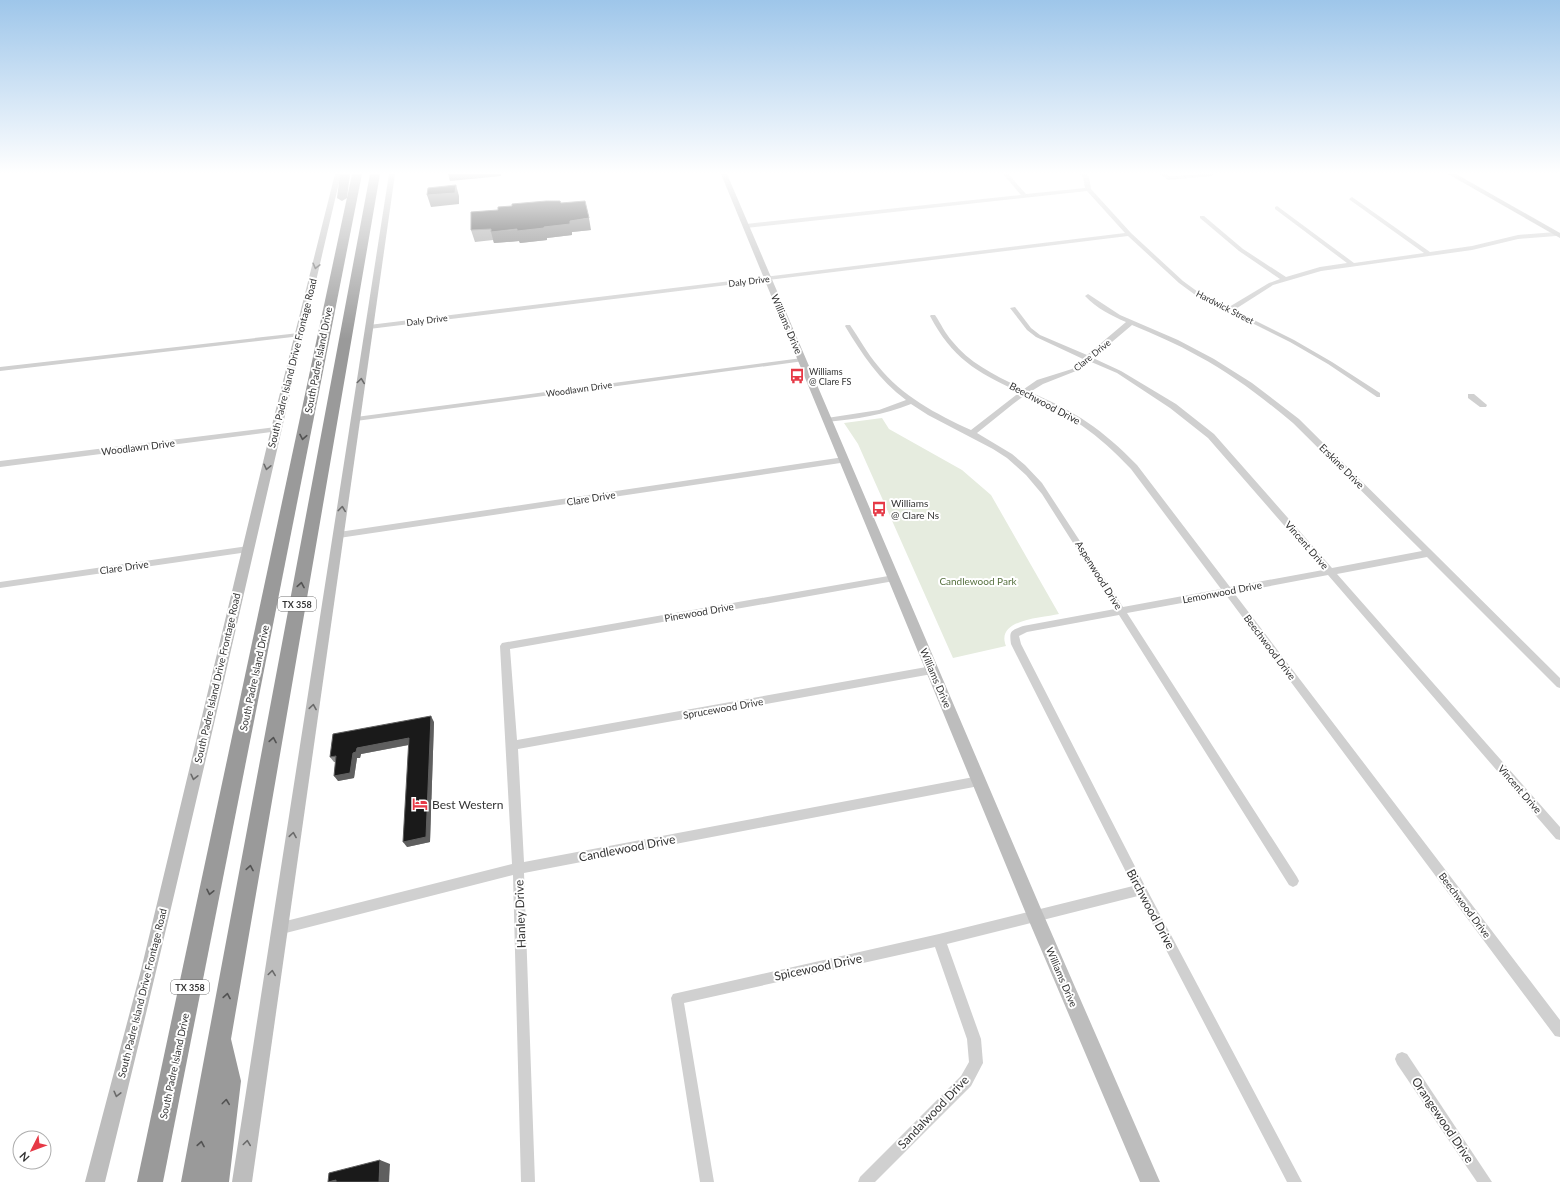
<svg xmlns="http://www.w3.org/2000/svg" width="1560" height="1182" viewBox="0 0 1560 1182" font-family="Lato,sans-serif">
<rect width="100%" height="100%" fill="#fff"/>
<path fill="#e6ecdf" d="M882,418L889,429L962,470L991,495L1059,614C1042,618 995,619 1006,646L953,658L858,444L844,423Z"/>
<g fill="none" stroke-linecap="round" stroke-linejoin="round">
<g fill="#d0d0d0" fill-rule="evenodd">
<path d="M1003,174H1008L1026,194L1085,188L1083,177L1080,174H1086L1089,177L1091,189L1131,233L1183,281L1198,292L1229,307L1269,283L1280,279L1239,251L1200,218V216H1204L1243,249L1286,277L1320,267L1347,263L1275,209V207L1277,206L1354,263L1424,253L1350,200L1349,199L1352,197L1430,252L1472,246L1518,235L1556,232L1559,234L1556,236L1518,239L1472,250L1321,271L1273,285L1234,310L1294,340L1332,362L1380,393V397H1377L1328,364L1290,342L1194,294L1179,283L1128,236L369,329L366,327L369,325L1125,233L1087,191L746,228L743,226L746,224L1021,195Z"/>
<path d="M1160,174H1166L1169,176L1214,174L1211,176L1168,180Z"/>
<path d="M1088,294L1120,315L1178,340L1214,359L1252,383L1299,419L1560,678V688L1557,687L1427,557L1337,574L1560,827V840L1556,839L1328,575L1234,593L1560,1020V1037L1555,1036L1226,595L1127,613L1297,877L1299,881L1297,885L1293,887L1289,885L1119,615L1027,632L1019,636L1021,644L1145,886L1302,1182H1287L1138,896L947,944L981,1039L983,1063L971,1086L875,1182H858L860,1177L961,1076L969,1062L967,1039L935,947L684,1003L714,1182H700L671,998L673,994L939,934L1133,886L1011,644C1009,630 1011,631 1023,626L1115,609L1042,494L1026,475L1007,458L993,449L928,415L911,404C884,415 856,419 827,422L823,420L827,418L879,410L906,400C879,380 862,354 845,326L846,325H850C859,338 867,353 878,366C902,396 936,414 971,430L1020,392C977,373 952,358 930,316L931,315H935C941,324 945,333 952,341C970,364 998,377 1024,389L1037,380L1072,369L1083,359L1036,337L1027,330L1010,308L1015,307L1031,328L1040,335L1087,355L1126,322C1112,316 1096,308 1085,296ZM1132,325C1154,334 1177,344 1198,356C1232,374 1263,398 1293,423L1422,551L1332,568L1214,434L1176,404L1121,371L1093,358ZM1089,361L1117,373L1170,408L1208,438L1323,570L1230,587L1137,465C1102,429 1076,412 1030,392L1043,384L1076,371ZM1025,395C1071,415 1097,433 1131,469L1221,589L1123,607L1042,483L1025,465L1012,454L977,433L1013,404Z"/>
<path d="M299,333L301,334V336L0,371V367Z"/>
<path d="M802,358L805,360L804,361L356,421L352,419L356,417Z"/>
<path d="M1468,394H1474L1487,405L1486,407H1480L1468,398Z"/>
<path d="M276,427H279V431L0,467V461Z"/>
<path d="M844,457L847,458L848,460L847,462L339,538L335,535L339,532Z"/>
<path d="M248,546L252,549L248,552L0,588V582Z"/>
<path d="M894,575L898,578L894,581L510,649L517,740L932,666L935,667L937,670L935,673L932,674L518,749L524,862L979,776L983,778L984,781L983,784L979,786L524,873L535,1182H521L513,875L278,935L274,933L272,929L274,925L278,923L512,864L500,646L502,643Z"/>
<path d="M1402,1052L1407,1054L1492,1182H1477L1397,1064L1395,1059L1397,1054Z"/>
</g>
<g fill="#bdbdbd" fill-rule="evenodd">
<path d="M335,174H341C262,510 188,847 105,1182H85L141,970L271,429Z"/>
<path d="M389,174H395L252,1182H232Z"/>
<path d="M721,174H727L1041,909L1160,1182H1140L1029,921Z"/>
<path d="M1448,174H1456L1560,233V238Z"/>
</g>
<g fill="#9a9a9a" fill-rule="evenodd">
<path d="M340,174H350L347,198L342,201L337,198Z"/>
<path d="M352,174H362L163,1182H137Z"/>
<path d="M370,174H380L231,1039L241,1081L229,1182H181Z"/>
</g>
</g>
<g fill="#8c8c8c">
<path d="M561,203L591,230L572,232V235L547,238V240L520,243L519,241L494,243L493,240L475,242L471,230Z"/>
<path d="M434,722L430,842L407,847L409,745L361,754L360,758H357L354,778L338,781L336,762H334L330,757Z"/>
</g>
<g fill="#5f5f5f">
<path d="M448,174H501V176L450,181Z"/>
<path d="M456,185L459,196V204L431,207L427,195Z"/>
<path d="M589,218L591,230L572,232V235L547,238V240L520,243L519,241L494,243L491,232L544,227L570,221Z"/>
<path d="M431,716L434,722L430,842L407,847L403,842Z"/>
<path d="M409,738L413,744L361,754L360,758H357L354,778L338,781L334,776L353,753L357,748Z"/>
<path d="M380,1160L390,1164L389,1182H379Z"/>
<path d="M336,1180L342,1182H328Z"/>
</g>
<g fill="#1a1a1a" stroke="#5f5f5f">
<path d="M456,185L455,193L427,195L428,188Z"/>
<path d="M546,201H560L561,203L585,201L589,218L570,221V224L544,227V228L517,231V229L491,232V229L471,230V212L498,210V207L512,206V204Z"/>
<path d="M431,716L426,837L403,842L409,738L357,748L356,752L353,753L350,773L334,776L336,756L330,757L333,734Z"/>
<path d="M380,1160L379,1182H336V1180L328,1182L329,1173Z"/>
</g>
<defs><path id="oneway-chevron" d="M-2-3.5L2.5 0L-2 3.5" fill="none" stroke-width="1.6" stroke-linecap="round" stroke-linejoin="round"/></defs>
<g stroke="#6a6a6a">
<use href="#oneway-chevron" transform="translate(316 266) rotate(104)"/>
<use href="#oneway-chevron" transform="translate(361 381) rotate(-82)"/>
<use href="#oneway-chevron" transform="translate(267 467) rotate(103)"/>
<use href="#oneway-chevron" transform="translate(342 509) rotate(-83)"/>
<use href="#oneway-chevron" transform="translate(313 707) rotate(-81)"/>
<use href="#oneway-chevron" transform="translate(194 777) rotate(103)"/>
<use href="#oneway-chevron" transform="translate(293 835) rotate(-81)"/>
<use href="#oneway-chevron" transform="translate(272 973) rotate(-82)"/>
<use href="#oneway-chevron" transform="translate(117 1094) rotate(104)"/>
<use href="#oneway-chevron" transform="translate(247 1143) rotate(-82)"/>
</g>
<g stroke="#525252">
<use href="#oneway-chevron" transform="translate(303 437) rotate(101)"/>
<use href="#oneway-chevron" transform="translate(301 585) rotate(-80)"/>
<use href="#oneway-chevron" transform="translate(273 740) rotate(-80)"/>
<use href="#oneway-chevron" transform="translate(250 868) rotate(-80)"/>
<use href="#oneway-chevron" transform="translate(210 892) rotate(102)"/>
<use href="#oneway-chevron" transform="translate(227 996) rotate(-80)"/>
<use href="#oneway-chevron" transform="translate(226 1102) rotate(-83)"/>
<use href="#oneway-chevron" transform="translate(201 1144) rotate(-80)"/>
</g>
<linearGradient id="sky" x2="0" y2="1"><stop stop-color="#9ec6ea"/><stop offset="0.51" stop-color="#fff"/><stop offset="1" stop-color="#fff" stop-opacity="0"/></linearGradient>
<rect width="1560" height="339" fill="url(#sky)"/>
<defs>
<g id="bus-bare" transform="scale(1.2)"><path d="M-5-6H5V4H4V6H2V4H-2V6H-4V4H-5ZM-3.5-4V0h7V-4ZM-3.5 1.2v1.5H-2V1.2ZM2 1.2v1.5H3.5V1.2Z" fill="#e63946" stroke="#fff" stroke-width="2.5" paint-order="stroke"/></g>
<g id="hotel-bare" transform="scale(1.2)"><path d="M-6-4.5h1.5V1H6V5H4.5V3h-9V5H-6ZM-4 0a1.8 1.8 0 1 1 3.6 0ZM.5 0V-2.5h3Q6-2.5 6 0Z" fill="#e63946" stroke="#fff" stroke-width="2.5" paint-order="stroke"/></g>
</defs>
<g fill-rule="evenodd">
<use href="#bus-bare" x="797" y="376"/>
<use href="#bus-bare" x="879" y="509"/>
<use href="#hotel-bare" x="420" y="804"/>
</g>
<g text-anchor="middle" dominant-baseline="central" stroke-width="4" stroke-linejoin="round" paint-order="stroke">
<g font-size="9" fill="#333" stroke="#fff">
<text transform="translate(749 281) rotate(-7)">Daly Drive</text>
<text transform="translate(1225 307) rotate(27)">Hardwick Street</text>
<text transform="translate(427 320) rotate(-7)">Daly Drive</text>
<text transform="translate(1092 355) rotate(-39)">Clare Drive</text>
<text transform="translate(579 389) rotate(-8)">Woodlawn Drive</text>
</g>
<g font-size="9" fill="#333" stroke="#fff" text-anchor="start">
<text x="809" y="371">Williams<tspan x="809" dy="10">@ Clare FS</tspan></text>
</g>
<g fill="#fff" stroke="#707070" stroke-width="1">
<rect x="278" y="597" width="38" height="14" rx="3"/>
<rect x="171" y="980" width="38" height="14" rx="3"/>
</g>
<g font-size="9" font-weight="bold" fill="#333">
<text x="297" y="604">TX 358</text>
<text x="190" y="987">TX 358</text>
</g>
<g font-size="10" fill="#333" stroke="#fff">
<text transform="translate(787 324) rotate(67)">Williams Drive</text>
<text transform="translate(318 360) rotate(-79)">South Padre Island Drive</text>
<text transform="translate(292 363) rotate(-76)">South Padre Island Drive Frontage Road</text>
<text transform="translate(1045 403) rotate(28)">Beechwood Drive</text>
<text transform="translate(138 447) rotate(-7)">Woodlawn Drive</text>
<text transform="translate(1342 466) rotate(45)">Erskine Drive</text>
<text transform="translate(591 498) rotate(-9)">Clare Drive</text>
<text transform="translate(1307 545) rotate(49)">Vincent Drive</text>
<text transform="translate(124 567) rotate(-8)">Clare Drive</text>
<text transform="translate(1099 575) rotate(58)">Aspenwood Drive</text>
<text transform="translate(1222 592) rotate(-11)">Lemonwood Drive</text>
<text transform="translate(699 612) rotate(-10)">Pinewood Drive</text>
<text transform="translate(1270 647) rotate(53)">Beechwood Drive</text>
<text transform="translate(217 678) rotate(-77)">South Padre Island Drive Frontage Road</text>
<text transform="translate(254 678) rotate(-78)">South Padre Island Drive</text>
<text transform="translate(936 678) rotate(67)">Williams Drive</text>
<text transform="translate(723 708) rotate(-10)">Sprucewood Drive</text>
<text transform="translate(1520 789) rotate(49)">Vincent Drive</text>
<text transform="translate(1465 905) rotate(53)">Beechwood Drive</text>
<text transform="translate(1062 977) rotate(67)">Williams Drive</text>
<text transform="translate(142 993) rotate(-76)">South Padre Island Drive Frontage Road</text>
<text transform="translate(174 1066) rotate(-78)">South Padre Island Drive</text>
</g>
<g font-size="10" fill="#333" stroke="#fff" text-anchor="start">
<text x="891" y="503">Williams<tspan x="891" dy="12">@ Clare Ns</tspan></text>
</g>
<g font-size="10" fill="#56703f" stroke="#fff">
<text x="978" y="581">Candlewood Park</text>
</g>
<g font-size="12" fill="#333" stroke="#fff" text-anchor="start">
<text x="432" y="804">Best Western</text>
</g>
<g font-size="12" fill="#333" stroke="#fff">
<text transform="translate(627 848) rotate(-11)">Candlewood Drive</text>
<text transform="translate(1151 909) rotate(62)">Birchwood Drive</text>
<text transform="translate(520 914) rotate(-92)">Hanley Drive</text>
<text transform="translate(818 967) rotate(-12)">Spicewood Drive</text>
<text transform="translate(933 1112) rotate(-46)">Sandalwood Drive</text>
<text transform="translate(1443 1120) rotate(56)">Orangewood Drive</text>
</g>
</g>
<g transform="translate(32 1150) rotate(228)"><circle r="19" fill="#ffffff" stroke="#adadad"/>
<path d="M0-3L7 15L0 10L-7 15Z" fill="#e63946"/>
<text y="-6" font-size="11" font-weight="bold" text-anchor="middle" fill="#333333">N</text>
</g>
</svg>
